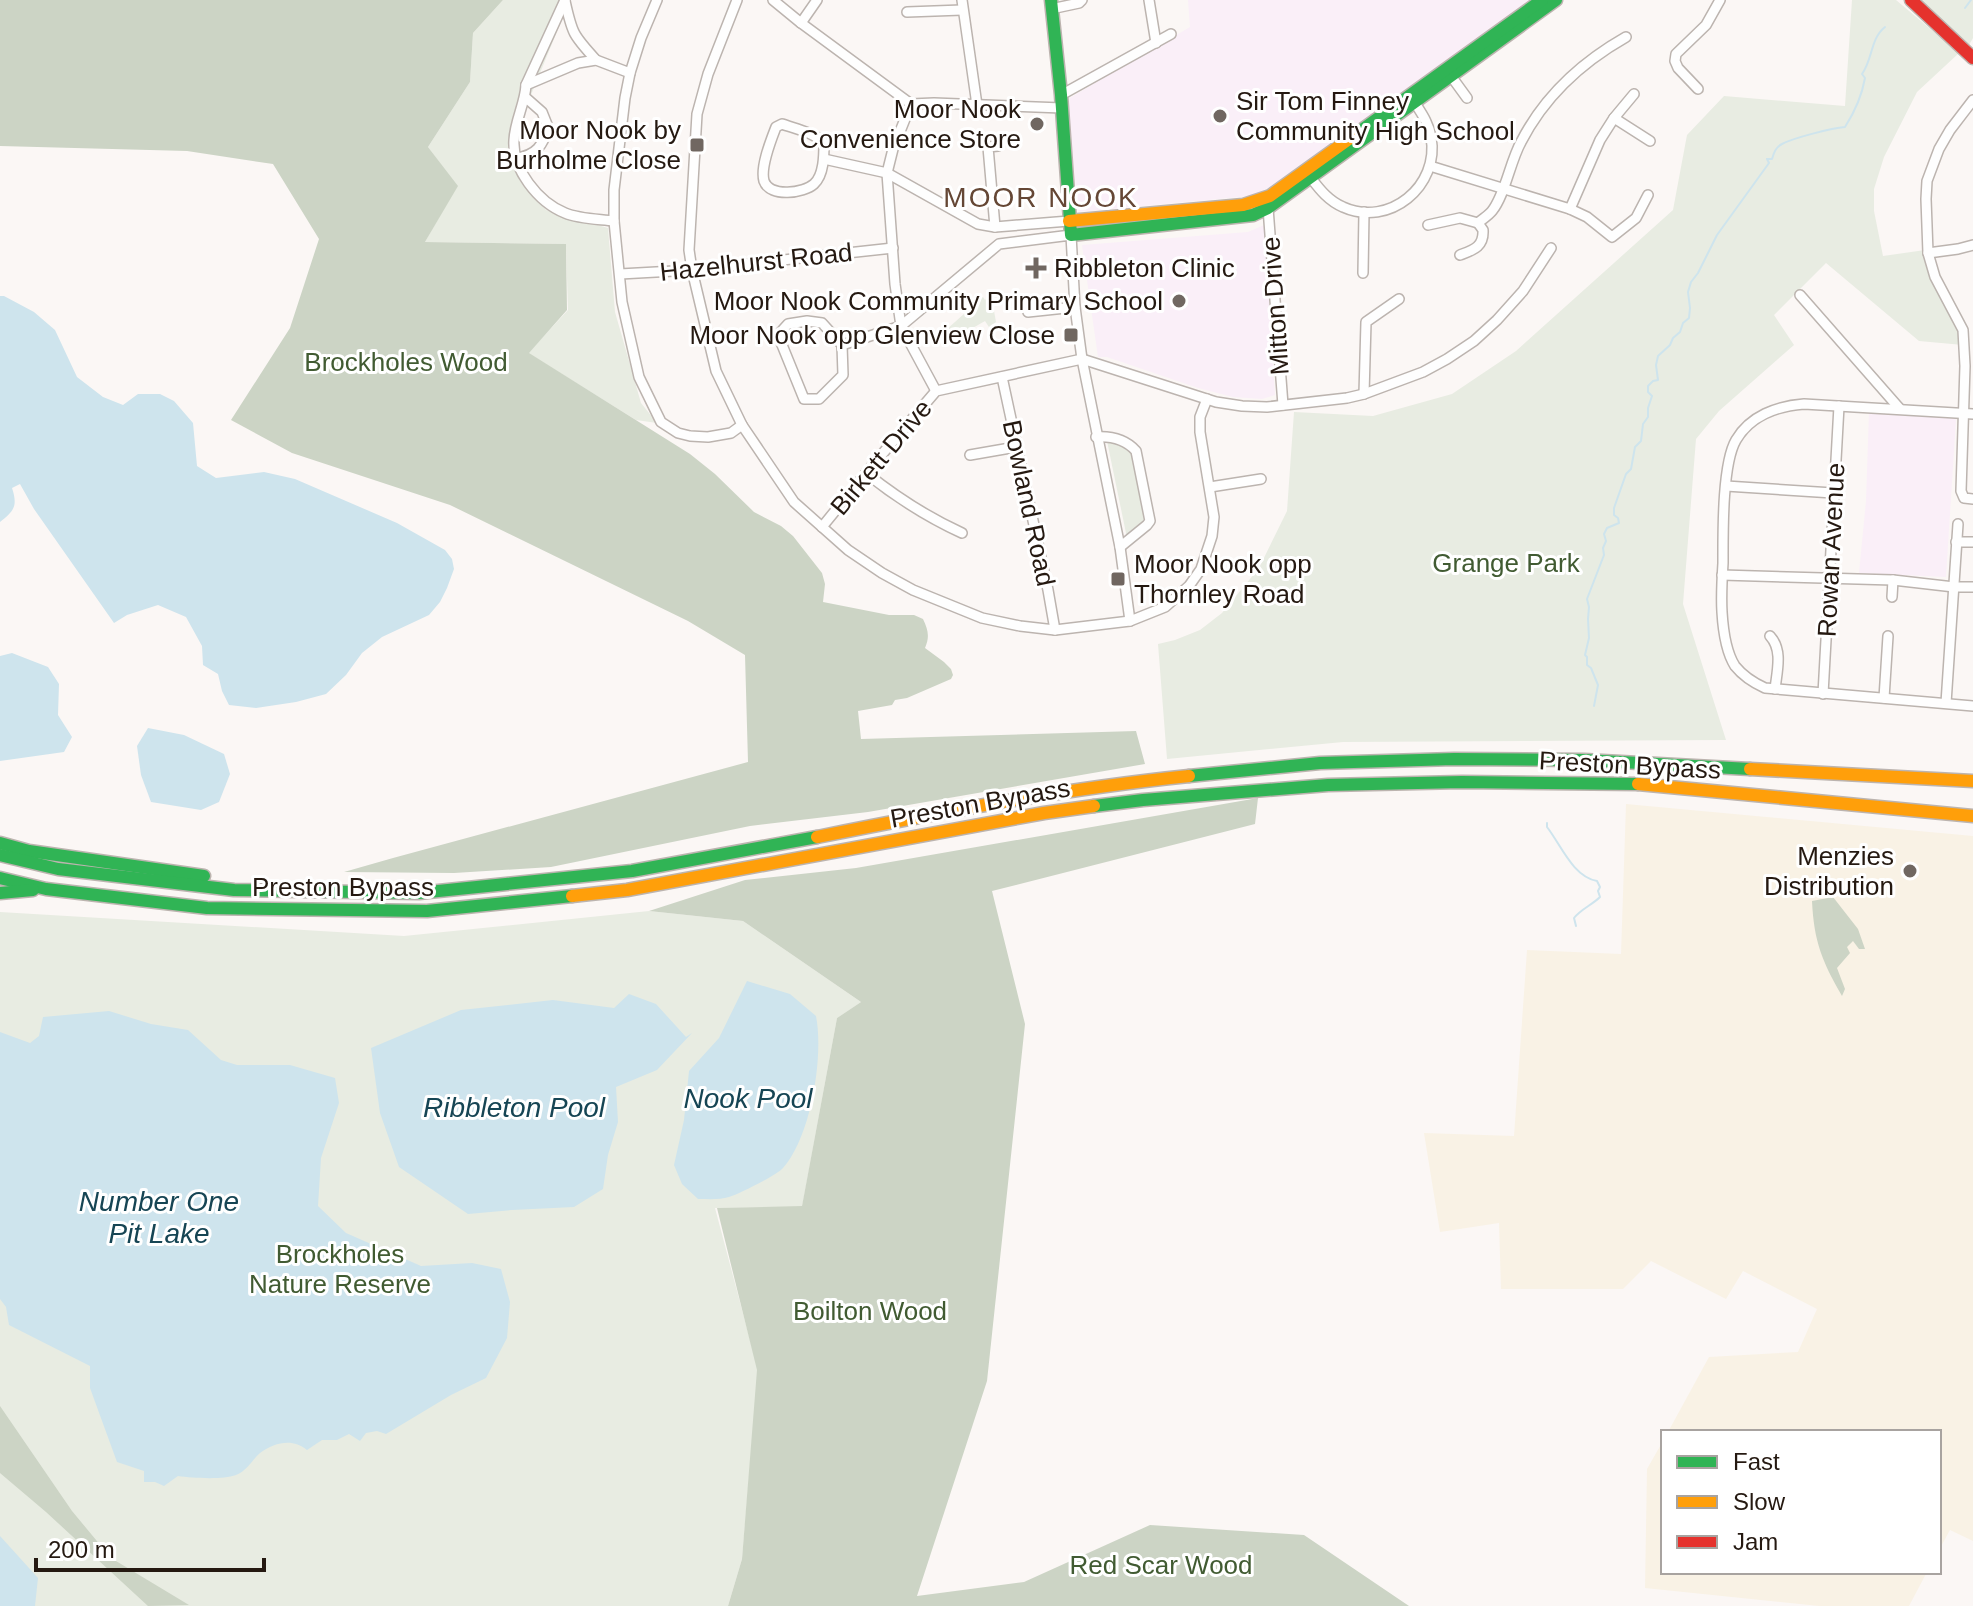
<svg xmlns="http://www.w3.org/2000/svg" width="1973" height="1606" viewBox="0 0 1973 1606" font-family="Helvetica,sans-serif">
<rect width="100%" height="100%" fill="#fbf7f5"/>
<g fill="#f9f2e5">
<path d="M1626,804L1973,836V1541L1950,1530L1939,1550V1432H1668L1709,1357L1798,1352L1817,1309L1743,1271L1726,1299L1651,1261L1623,1289H1501L1499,1223L1440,1232L1424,1133L1514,1136L1527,950L1621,954Z"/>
<path d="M1663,1441V1572H1927L1909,1606H1819L1645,1588L1647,1469Z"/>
</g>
<g fill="#faeff8">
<path d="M1188,0H1536L1268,188L1251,196L1078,212L1068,99L1190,27Z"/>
<path d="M1264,225L1275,395L1262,399L1233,397L1198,388L1107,357H1098L1082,245L1248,232Z"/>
<path d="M1869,412L1955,417L1956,419L1946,577L1859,573L1866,501Z"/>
</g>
<g fill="#e8ece2">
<path d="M503,0H570L517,129L512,158L546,210L608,228L615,312L641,403L657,423L636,420L528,353L568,310L566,244L425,242L457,186L428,147L470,82L473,33Z"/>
<path d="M1852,0H1896L1959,53L1917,92L1884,157L1874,189V211L1883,256L1925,250L1954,313L1963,345L1919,341L1826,263L1774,315L1794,345L1719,411L1696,439L1683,604L1726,740L1343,742L1167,759L1158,644L1175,640L1200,630L1222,613L1259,568L1287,511L1294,412L1373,416L1452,394L1516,351L1673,210L1687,135L1724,96L1845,106Z"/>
<path d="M1921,0H1973V38L1969,45Z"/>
<path d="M991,294L996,322L989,327L985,321L950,341L946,330L983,297L985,300Z"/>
<path d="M1108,440L1131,448L1147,517L1127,538L1107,441Z"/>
<path d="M649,911L743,921L861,1002L837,1018L802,1207L715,1208L758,1370L742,1559L728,1606H0V912L404,936Z"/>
</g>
<g fill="#ccd4c5">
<path d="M0,0H503L473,33L470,82L428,147L458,186L425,242L566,244L567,310L529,353L690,454L715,474L754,512L781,526L793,536L822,573L825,584L823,602L889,615H914L923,619C928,630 930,636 925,648L944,662L951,669L953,675L951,679L907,698L895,700L892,705L858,711L861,739L1136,731L1145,764L868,812L750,826L551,867L454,873L344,872L393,858L748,762L745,655L688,621L450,505L292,453L231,420L290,328L319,239L273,164L187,151L0,146Z"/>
<path d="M1258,798L1255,824L992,891L1025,1024L987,1381L917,1596L1024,1582L1150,1525L1304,1535L1409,1606H728L742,1559L757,1370L717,1208L802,1206L837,1018L861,1002L743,921L649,911L745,880L856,868Z"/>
<path d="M1833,897L1858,929L1865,949H1859L1853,941L1847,947L1850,953L1837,968L1845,989L1842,996C1822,961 1814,942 1812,901Z"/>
<path d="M0,1406L72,1511L111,1558L189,1605L148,1606L46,1512L0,1473Z"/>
</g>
<g fill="#cee4ed">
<path d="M0,296H4L34,312L55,330L77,377L103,397L123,405L138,394H160L174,401L193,423L197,466L216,478L264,472L295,479L397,523L445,550L452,559L454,569L447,588L440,602L429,615L382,637L362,653L346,675L326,694L296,702L256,708L229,705L222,691L218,674L203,665L202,646L186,617L158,605L127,615L114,623L34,509L20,484L12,488C18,506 14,511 0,522Z"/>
<path d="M12,653L48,667L59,684L58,715L72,737L64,752L0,761V656Z"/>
<path d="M148,728L184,735L224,754L230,774L219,802L201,810L151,802L141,775L137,746Z"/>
<path d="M747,981L790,994L816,1016C824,1056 811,1137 783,1168C777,1175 739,1194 729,1197C720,1200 708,1199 698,1199L682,1184L674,1165L684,1120L689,1071L719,1038Z"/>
<path d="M629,994L656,1004L686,1037L692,1033L657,1070L616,1087L618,1122L608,1155L603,1189L574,1207L512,1210L468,1214L399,1167L380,1113L371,1048L461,1010L553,1000L614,1008Z"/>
<path d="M109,1011L151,1024L188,1030L221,1060L237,1065H290L335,1078L339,1103L321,1158L318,1206L346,1233L421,1266L472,1263L501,1269L510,1302L507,1338L486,1378L451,1395L386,1434L377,1431L366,1433L360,1441L349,1434L337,1440H322L307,1450C293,1438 275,1442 260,1453C252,1460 247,1471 236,1475C222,1480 193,1478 178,1476L164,1486L155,1482H144V1471L117,1462L90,1388V1366L9,1325L6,1307L0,1299V1032L30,1043L39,1036L43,1017Z"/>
<path d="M0,1536L38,1578L35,1606H0Z"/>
</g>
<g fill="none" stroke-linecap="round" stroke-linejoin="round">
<g stroke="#cee4ed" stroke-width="2">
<path d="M1965,8L1971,0"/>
<path d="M1594,706L1598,685L1591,668L1587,665V657L1585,655L1589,638L1588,619L1589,607L1587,599L1604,555L1603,548L1606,541L1604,534L1607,528L1619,523L1618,518L1614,515V508L1626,474L1631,469L1635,447L1641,441L1643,424L1648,417V408L1652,396L1648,392V386L1653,381L1658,380L1656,365L1658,356L1670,345L1673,338L1680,332L1683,323L1689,318L1690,308L1688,292L1691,282L1698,273L1717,235L1769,163L1767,159H1772C1774,152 1776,147 1782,144C1793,138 1832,128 1845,127C1854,113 1862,95 1865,78L1862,74C1873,59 1870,39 1885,27"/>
<path d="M1547,823V827C1561,845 1573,877 1597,881L1600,887L1598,891L1600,897C1592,905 1581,909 1574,918L1576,926"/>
</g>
<g stroke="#bcb4af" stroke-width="12">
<g id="street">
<path d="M565,0L526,85C525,104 515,120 514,140C512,169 538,202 565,213C579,219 598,219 614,221"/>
<path d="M657,0L641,38L630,73L625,98L614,190V221L622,302L639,377L661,422L678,433L690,436L708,437L731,433L742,425"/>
<path d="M737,0L708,74L697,114L689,250L692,270L716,371L742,425L794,502L848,550L882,573L913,590L982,618L1020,626L1055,630L1130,621L1165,607L1189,586L1201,569L1212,536L1214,517L1200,432V417L1207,399"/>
<path d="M773,0L801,23L911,104L934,103L1062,108"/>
<path d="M962,0L977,105"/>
<path d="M1149,0L1156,43"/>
<path d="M565,1C572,33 573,35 596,60"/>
<path d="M1051,9L1079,3L1082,0"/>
<path d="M907,12L962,10"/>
<path d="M801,23L817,0"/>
<path d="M1451,76L1467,98"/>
<path d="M526,85L578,63L596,60L630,73"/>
<path d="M1698,89L1678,68L1675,61L1676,54L1706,25L1720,0"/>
<path d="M1061,95L1171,34"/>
<path d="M1973,100L1950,130L1939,149L1927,181L1926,199L1928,253L1935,277L1963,330L1965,366L1961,491L1964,498L1973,499"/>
<path d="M911,104L893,149L887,173L895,284L901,326L936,391"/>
<path d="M1614,118L1634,94"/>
<path d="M782,124C796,129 813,132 824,143C824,155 824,175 814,184C804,193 770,198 764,181C760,167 771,140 776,127Z"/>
<path d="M517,158C536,155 543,146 548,127L542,112L525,97"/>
<path d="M824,159L887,173L978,224L995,227L1069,221"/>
<path d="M1430,166L1570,209L1587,217L1612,237L1636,218L1648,195"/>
<path d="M1311,178C1320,190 1329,201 1343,207C1389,228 1440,186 1431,137C1429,124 1422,114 1415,103"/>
<path d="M1268,208L1283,405"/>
<path d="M1570,209L1600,140L1614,118L1650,141"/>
<path d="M1428,225L1460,218L1478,223"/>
<path d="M995,227L988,147L998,146"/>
<path d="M1928,253L1958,249L1973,245"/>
<path d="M1460,255C1473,250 1484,247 1483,230L1478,223C1482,219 1488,216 1492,211C1505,195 1510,162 1521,142C1544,97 1582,62 1626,37"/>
<path d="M1363,273L1364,212"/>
<path d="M620,274L692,270L893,248"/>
<path d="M1800,295L1900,409"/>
<path d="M1028,312L1075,307"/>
<path d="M807,321L822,323L842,345L843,375L819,399H804L778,335L788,324Z"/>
<path d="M842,345L901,326L999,244L1071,235L1075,307L1082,359L1120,547L1130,621"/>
<path d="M1002,377L1048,590L1055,630"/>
<path d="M1364,394L1366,322L1399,299"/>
<path d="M1973,414L1804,404C1777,406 1750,416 1736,440C1722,464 1723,534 1723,563C1722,579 1721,596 1722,612C1723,629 1726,652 1735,666C1743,676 1754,683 1765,688L1973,706"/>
<path d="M1096,437C1111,436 1126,440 1136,451L1150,521L1147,525L1120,547"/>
<path d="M970,455L1016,447"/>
<path d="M866,473C896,497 927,517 962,533"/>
<path d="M1726,486L1833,493"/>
<path d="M1210,487L1261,479"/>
<path d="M822,527L866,473L936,391L1082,359L1216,402L1242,406L1267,407L1347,398L1364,394L1423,372L1447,359L1474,341L1497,320L1523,291L1551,248"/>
<path d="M1956,542H1973"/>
<path d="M1722,575L1893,580L1954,587H1973"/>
<path d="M1892,597L1893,580"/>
<path d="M1770,636C1783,650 1777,671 1775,689"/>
<path d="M1823,694L1839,406"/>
<path d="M1884,698L1888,636"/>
<path d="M1946,703L1958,524"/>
</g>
</g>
<g stroke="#bcb4af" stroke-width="15">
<g id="fast">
<path d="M1051,0L1061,95L1071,235L1253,215L1268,208L1556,0"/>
<path d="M1356,134L1542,0"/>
<path d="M1189,776L1320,763L1454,759L1584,760L1750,769"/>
<path d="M1094,806L1143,800L1328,785L1462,782L1638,784"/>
<path d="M0,843L29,851L204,876"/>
<path d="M0,855L58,869L234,890L419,893L632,871L817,837"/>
<path d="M0,878L46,889L207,908L427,911L572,896"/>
<path d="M0,893L33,890"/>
</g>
</g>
<g stroke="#bcb4af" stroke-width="15">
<g id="slow">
<path d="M1069,221L1243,205L1270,196L1356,134"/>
<path d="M1750,769L1973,781"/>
<path d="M1638,784L1973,816"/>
<path d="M817,837C941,812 1063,789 1189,776"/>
<path d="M572,896L627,890L1044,813L1094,806"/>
</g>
</g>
<g stroke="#bcb4af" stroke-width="15">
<path id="jam" d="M1911,0L1973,58"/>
</g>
<use href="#street" stroke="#fefefe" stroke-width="9"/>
<use href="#fast" stroke="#30b455" stroke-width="12"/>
<use href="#slow" stroke="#ff9f0a" stroke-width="12"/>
<use href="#jam" stroke="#e5322d" stroke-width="12"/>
</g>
<g fill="#706761" stroke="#fff" stroke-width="3">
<circle cx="1220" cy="116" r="8"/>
<circle cx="1037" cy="124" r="8"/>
<rect x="689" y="137" width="16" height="16" rx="4"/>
<path d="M1032 256h8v8h8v8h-8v8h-8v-8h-8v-8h8z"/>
<circle cx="1179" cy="301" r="8"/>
<rect x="1063" y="327" width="16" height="16" rx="4"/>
<rect x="1110" y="571" width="16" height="16" rx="4"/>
<circle cx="1910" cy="871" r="8"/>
</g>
<g text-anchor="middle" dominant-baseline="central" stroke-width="6" stroke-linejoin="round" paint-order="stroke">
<g font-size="26" fill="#251911" stroke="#fff" text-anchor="end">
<text x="1236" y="101" text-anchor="start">Sir Tom Finney<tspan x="1236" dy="30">Community High School</tspan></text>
<text x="1021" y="109">Moor Nook<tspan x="1021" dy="30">Convenience Store</tspan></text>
<text x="681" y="130">Moor Nook by<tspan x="681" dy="30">Burholme Close</tspan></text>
<text x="1054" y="268" text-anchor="start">Ribbleton Clinic</text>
<text x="1163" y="301">Moor Nook Community Primary School</text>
<text x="1055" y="335">Moor Nook opp Glenview Close</text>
<text x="1134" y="564" text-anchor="start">Moor Nook opp<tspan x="1134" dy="30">Thornley Road</tspan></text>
<text x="1894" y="856">Menzies<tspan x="1894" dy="30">Distribution</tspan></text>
</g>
<g font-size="26" fill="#251911" stroke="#fff">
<text transform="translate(756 262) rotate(-6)">Hazelhurst Road</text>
<text transform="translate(1275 306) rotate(-94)">Mitton Drive</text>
<text transform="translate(881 457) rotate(-50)">Birkett Drive</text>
<text transform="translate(1029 503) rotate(78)">Bowland Road</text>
<text transform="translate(1831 550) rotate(-87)">Rowan Avenue</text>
<text transform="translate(1630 765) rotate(3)">Preston Bypass</text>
<text transform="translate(980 803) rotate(-10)">Preston Bypass</text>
<text x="343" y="887">Preston Bypass</text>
</g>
<g font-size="26" fill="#415b32" stroke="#fff">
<text x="406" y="362">Brockholes Wood</text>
<text x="1506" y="563">Grange Park</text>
<text x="340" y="1254">Brockholes<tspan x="340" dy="30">Nature Reserve</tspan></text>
<text x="870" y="1311">Boilton Wood</text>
<text x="1161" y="1565">Red Scar Wood</text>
</g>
<g font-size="28" letter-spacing="2" fill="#654735" stroke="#fff">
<text x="1041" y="197">MOOR NOOK</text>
</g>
<g font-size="28" font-style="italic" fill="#164554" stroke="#fff">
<text x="748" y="1098">Nook Pool</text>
<text x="514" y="1107">Ribbleton Pool</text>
<text x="159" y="1201">Number One<tspan x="159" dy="32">Pit Lake</tspan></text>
</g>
</g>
<rect x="1661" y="1430" width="280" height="144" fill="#ffffff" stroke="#a8a3a0" stroke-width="2"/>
<rect x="1677" y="1456" width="40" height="12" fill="#30b455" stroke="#a8a3a0" stroke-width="2"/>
<text x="1733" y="1470" font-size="24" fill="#251911">Fast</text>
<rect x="1677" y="1496" width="40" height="12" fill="#ff9f0a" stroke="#a8a3a0" stroke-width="2"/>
<text x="1733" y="1510" font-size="24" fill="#251911">Slow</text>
<rect x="1677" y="1536" width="40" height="12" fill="#e5322d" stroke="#a8a3a0" stroke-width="2"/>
<text x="1733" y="1550" font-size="24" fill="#251911">Jam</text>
<path d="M36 1558v12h228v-12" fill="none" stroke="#251911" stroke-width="4"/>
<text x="48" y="1558" font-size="24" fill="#251911" stroke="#ffffff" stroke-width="6" paint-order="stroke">200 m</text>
</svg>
